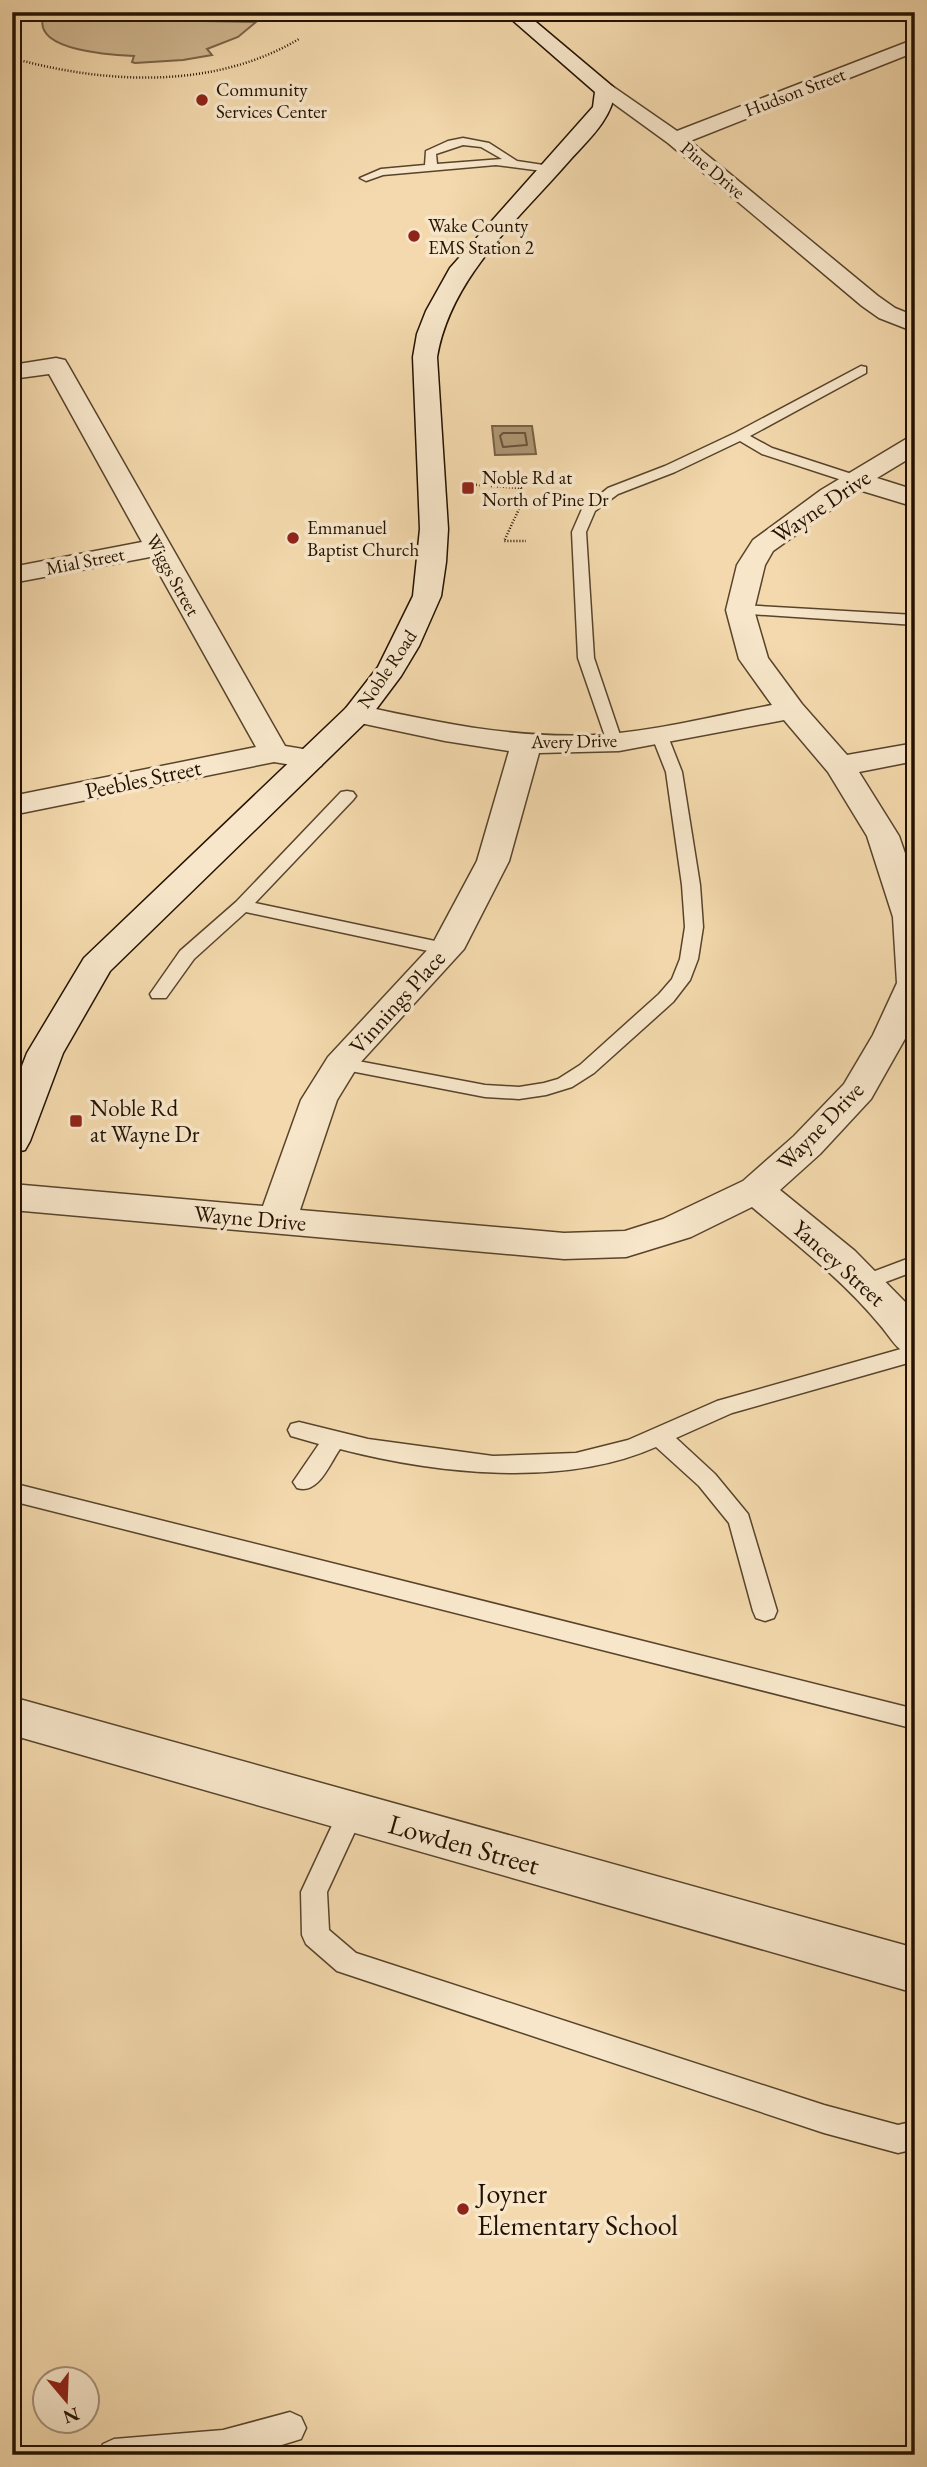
<svg xmlns="http://www.w3.org/2000/svg" width="927" height="2467" viewBox="0 0 927 2467" font-family="'EB Garamond',serif">
<rect width="100%" height="100%" fill="#f3d9ad"/>
<filter id="stains"><feTurbulence type="fractalNoise" baseFrequency=".00286" numOctaves="4"/><feColorMatrix values="0 0 0 0 .2 0 0 0 0 .09 0 0 0 0 .02 0 0 0 .5 -.17"/></filter>
<radialGradient id="worn" r=".72"><stop offset=".6" stop-color="#630" stop-opacity="0"/><stop offset="1" stop-color="#630" stop-opacity=".3"/></radialGradient>
<path fill="#d0b790" stroke="#7a6448" stroke-width="2" d="M43,18L256,22L238,37L207,49L212,55L183,60L135,63L132,62L134,56C113,55 34,51 43,18Z"/>
<path fill="#ad9572" stroke="#766144" stroke-width="2" d="M492,426H532L536,454L495,455Z"/>
<g fill="none" stroke-linecap="round" stroke-linejoin="round">
<path stroke="#685439" stroke-width="2" d="M503,433H525L527,445L503,447L500,436Z"/>
<g stroke="#58442b" stroke-width="3">
<g id="lane">
<path d="M463,138L489,143L517,161L550,166L556,169L550,172L496,165L383,175L366,181L360,178L381,169L425,165L426,151L448,141ZM463,145L481,147L502,159L437,164L436,154Z"/>
<path d="M861,366L866,367V373L750,436L772,448L861,477V483H851L762,454L740,441L675,472L618,494L595,511L586,532L594,658L622,741L620,745H608L578,658L572,532L582,509L608,488L665,466L735,433Z"/>
<path d="M740,605L915,615V625L735,613L732,610L735,607Z"/>
<path d="M659,729L667,734L682,772L700,885L703,927L698,959L690,980L673,1002L594,1073L572,1087L546,1095L519,1099L485,1097L335,1068L332,1064L335,1060L342,1058L485,1085L519,1087L544,1083L558,1079L580,1065L659,994L672,979L680,959L685,927L682,885L666,772L651,734Z"/>
<path d="M347,791L353,792L356,796L353,800L255,903L454,945L456,949L454,953L447,955L246,912L194,959L166,998H152L150,994L180,951L236,902L341,792Z"/>
<path d="M915,1256V1271L867,1289L859,1287L856,1282L859,1277Z"/>
<path d="M915,1345V1361L732,1413L676,1438L715,1474L748,1514L777,1611L774,1618L765,1621L756,1618L753,1611L729,1523L699,1486L656,1447C564,1488 436,1474 340,1449C329,1465 318,1495 297,1488L293,1482L319,1444L291,1436L288,1430L291,1424L299,1422L368,1439L493,1456L576,1453L628,1440L717,1401Z"/>
<path d="M12,1483L915,1709V1729L12,1501Z"/>
<path d="M351,1801L360,1804L364,1812L327,1892L329,1930L356,1953L824,2105L898,2125L915,2121V2149L898,2153L824,2133L337,1971L306,1944L302,1935L301,1892L342,1804Z"/>
<path d="M290,2412L301,2417L306,2428L301,2439L249,2455H98L103,2444L114,2439L223,2430Z"/>
</g>
</g>
<g stroke="#58442b" stroke-width="3">
<g id="street">
<path d="M915,39V52L690,141L878,296L895,308L915,316V332L879,318L862,306L668,143L595,90L598,86H612L677,131Z"/>
<path d="M56,358L65,360L68,365L285,746L321,752L325,759L321,766L310,768L274,762L12,815V796L256,747L150,557L12,583V567L142,542L49,374L12,379V365Z"/>
<path d="M915,436V455L877,478L915,490V507L859,490L773,551L765,565L754,610L768,658L802,704L847,755L915,743V761L859,772L899,836L915,882V1021L871,1099L820,1154L780,1190L855,1251L913,1310L915,1357C897,1352 892,1339 880,1325C843,1280 797,1245 752,1207L691,1237L626,1257L564,1259L12,1210V1184L263,1206L301,1100L328,1057L432,945L477,861L509,751L445,741L346,720L342,714L346,708L357,705C435,722 514,739 594,735C654,732 713,716 772,705L739,659L726,610L737,565L753,540L821,490L906,439ZM784,720L828,772L867,836L893,917L897,983L873,1035L844,1084L794,1136L743,1181L663,1219L625,1231L564,1233L300,1210L337,1100L359,1064L464,949L509,861L539,753L619,751Z"/>
<path d="M12,1697L915,1948V1993L12,1735Z"/>
</g>
</g>
<g stroke="#241200" stroke-width="3">
<g id="secondary">
<path d="M246,12H473L464,18H255Z"/>
<path d="M503,12H524L612,86L615,90C612,119 589,139 570,160C518,220 451,276 437,357L448,529L446,562L441,596L419,646L401,676L368,720L110,971L63,1053L30,1141L25,1150L12,1153V1092L27,1053L84,958L346,708L378,667L413,596L420,529L413,357L417,334L426,311L450,268L593,107L595,92Z"/>
</g>
</g>
<g stroke="#241200" stroke-width="2.5" stroke-dasharray="1 2" stroke-linecap="butt">
<path d="M12,58C105,84 213,90 299,39"/>
<path d="M464,484L521,488L519,509L504,541H526"/>
</g>
<use href="#lane" fill="#f7e6ca" fill-rule="evenodd"/>
<use href="#street" fill="#f7e6ca" fill-rule="evenodd"/>
<use href="#secondary" fill="#f7e6ca" fill-rule="evenodd"/>
</g>
<g fill="#8f2418" stroke="#f7e6ca" stroke-width="2.5">
<circle cx="202" cy="100" r="7"/>
<circle cx="414" cy="236" r="7"/>
<rect x="461" y="481" width="14" height="14" rx="3.5"/>
<circle cx="293" cy="538" r="7"/>
<rect x="69" y="1114" width="14" height="14" rx="3.5"/>
<circle cx="463" cy="2209" r="7"/>
</g>
<g text-anchor="middle" dominant-baseline="central" stroke-width="7" stroke-linejoin="round" paint-order="stroke">
<g font-size="19" fill="#241200" stroke="#f7e6ca" text-anchor="start">
<text x="216" y="89">Community<tspan x="216" dy="22">Services Center</tspan></text>
<text x="428" y="225">Wake County<tspan x="428" dy="22">EMS Station 2</tspan></text>
<text x="482" y="477">Noble Rd at<tspan x="482" dy="22">North of Pine Dr</tspan></text>
<text x="307" y="527">Emmanuel<tspan x="307" dy="22">Baptist Church</tspan></text>
</g>
<g font-size="19" fill="#241200" stroke="#f7e6ca">
<text transform="translate(795 92) rotate(-21)">Hudson Street</text>
<text transform="translate(713 170) rotate(40)">Pine Drive</text>
<text transform="translate(85 561) rotate(-11)">Mial Street</text>
<text transform="translate(173 575) rotate(61)">Wiggs Street</text>
<text transform="translate(387 669) rotate(-56)">Noble Road</text>
<text transform="translate(574 741) rotate(-1)">Avery Drive</text>
</g>
<g font-size="23" fill="#241200" stroke="#f7e6ca">
<text transform="translate(821 506) rotate(-34)">Wayne Drive</text>
<text transform="translate(143 779) rotate(-12)">Peebles Street</text>
<text transform="translate(397 1002) rotate(-48)">Vinnings Place</text>
<text transform="translate(820 1126) rotate(-46)">Wayne Drive</text>
<text transform="translate(250 1218) rotate(5)">Wayne Drive</text>
<text transform="translate(839 1263) rotate(42)">Yancey Street</text>
</g>
<g font-size="23" fill="#241200" stroke="#f7e6ca" text-anchor="start">
<text x="90" y="1108">Noble Rd<tspan x="90" dy="26">at Wayne Dr</tspan></text>
</g>
<g font-size="28" fill="#241200" stroke="#f7e6ca">
<text transform="translate(464 1844) rotate(16)">Lowden Street</text>
</g>
<g font-size="28" fill="#241200" stroke="#f7e6ca" text-anchor="start">
<text x="477" y="2193">Joyner<tspan x="477" dy="32">Elementary School</tspan></text>
</g>
</g>
<rect width="927" height="2467" fill="none" stroke="#f3d9ad" stroke-width="42"/>
<rect x="14" y="14" width="899" height="2439" fill="none" stroke="#241200" stroke-width="3.5"/>
<rect x="21" y="21" width="885" height="2425" fill="none" stroke="#241200" stroke-width="2"/>
<g transform="translate(66 2400) rotate(161)"><circle r="33" fill="#f7e6ca" stroke="#a39179" stroke-width="2"/>
<path d="M0-5L12 26L0 18L-12 26Z" fill="#8f2418"/>
<text y="-10" font-size="19" font-weight="bold" text-anchor="middle" fill="#241200">N</text>
</g>
<rect width="100%" height="100%" filter="url(#stains)"/>
<rect width="100%" height="100%" fill="url(#worn)"/>
</svg>
